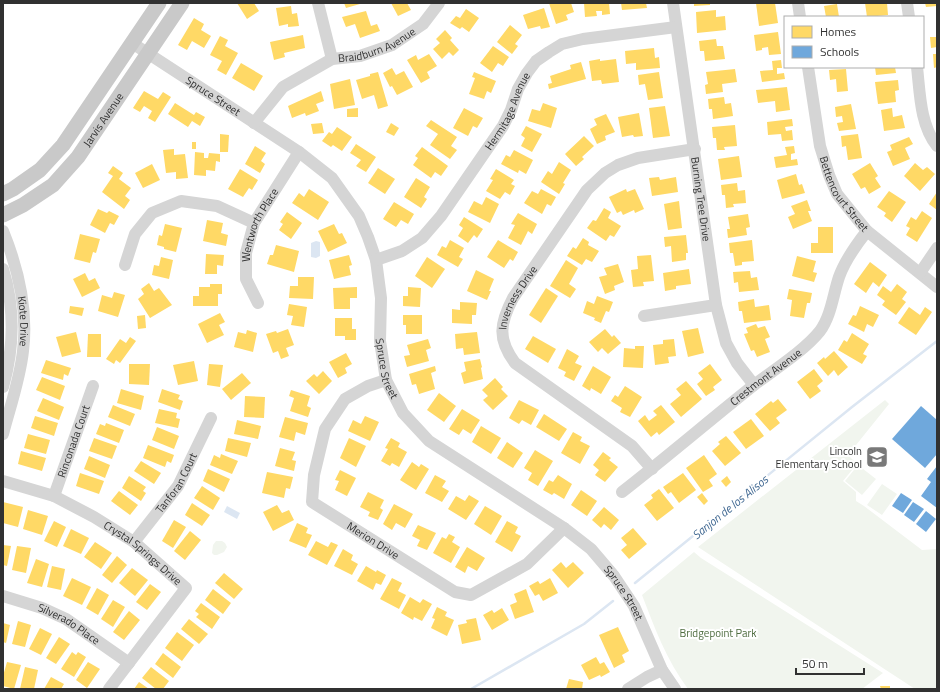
<svg xmlns="http://www.w3.org/2000/svg" width="940" height="692" viewBox="0 0 940 692" font-family="'Titillium Web',sans-serif">
<rect width="100%" height="100%" fill="#fff"/>
<g fill="#f1f5ee">
<path d="M885,400L889,404L848,455L857,464L843,481L856,492V501L864,506L922,550L937,549V689H915L698,547Z"/>
<path d="M858,465L876,479L862,495L845,481Z"/>
<path d="M882,484L897,494L882,515L867,505Z"/>
<path d="M216,541H222L225,543L227,547L224,552L217,555H214L212,553L213,545Z"/>
<path d="M694,552L701,558L883,673L862,689H688C666,659 655,629 642,595Z"/>
</g>
<g fill="#dce6f2">
<path d="M316,241L320,242V256L316,258L311,257V243Z"/>
<path d="M227,506L240,513L237,519L224,512Z"/>
</g>
<g fill="#ffd966">
<path d="M237,3H254L259,11L247,19Z"/>
<path d="M344,3H360V4L346,8Z"/>
<path d="M391,3H407L411,10L398,16Z"/>
<path d="M549,3H571L574,12L566,15L568,20L556,24Z"/>
<path d="M584,3H609L610,14L602,15V11H596L597,16L585,17Z"/>
<path d="M621,3H646L647,8L622,10Z"/>
<path d="M694,3H710V5L694,6Z"/>
<path d="M756,3H775L778,23L759,26Z"/>
<path d="M865,3H887L888,15L867,17Z"/>
<path d="M925,3H937V6L926,7Z"/>
<path d="M837,4L839,17H826L824,6Z"/>
<path d="M291,6L292,14L297,13L299,26L288,27V24L279,26L276,8Z"/>
<path d="M544,8L550,27L541,29L540,26L528,29L523,15Z"/>
<path d="M466,9L479,18L469,32L462,27L460,29L450,23L456,16L460,18Z"/>
<path d="M716,10V17L725,16L726,30L697,33L696,12Z"/>
<path d="M366,11L371,26L377,24L380,31L360,38L355,24L346,27L342,17Z"/>
<path d="M194,18L204,24L201,30L211,36L204,48L192,41L187,50L178,45Z"/>
<path d="M510,25L522,35L515,44L518,46L512,54L497,42Z"/>
<path d="M445,30L452,38L450,40L459,50L453,56L449,52L442,59L433,49L440,43L436,39Z"/>
<path d="M778,32L781,54L769,55L768,47L762,48V50L756,51L754,35Z"/>
<path d="M303,35L305,48L284,53L285,57L274,60L270,42Z"/>
<path d="M220,36L228,40L225,46L238,53L226,75L217,70L222,61L210,55Z"/>
<path d="M930,37H937V47L931,48Z"/>
<path d="M716,39L717,46H723L725,59L705,61L704,51H700L699,41Z"/>
<path d="M493,46L509,57L503,66L498,63L492,72L480,63Z"/>
<path d="M654,48L655,58L659,57L660,68L636,70V63L626,64L625,51Z"/>
<path d="M429,54L437,66L427,72L430,78L421,83L407,60L416,55L418,60Z"/>
<path d="M933,54H937V67L934,68Z"/>
<path d="M600,59V61L616,59L619,82L602,84L601,80L592,81L589,61Z"/>
<path d="M781,60L782,68H777V74L784,73L785,79L762,82L760,71L773,70L772,61Z"/>
<path d="M581,62L586,79L549,89L548,84L552,83L550,76L571,69L570,65Z"/>
<path d="M241,63L263,76L254,91L232,78Z"/>
<path d="M875,67H895L896,73L876,75Z"/>
<path d="M392,68L396,75L404,71L413,87L397,95L392,86L390,87L383,73Z"/>
<path d="M735,69L737,82L722,84L723,92L706,94L705,85L708,84L706,72Z"/>
<path d="M846,69L848,91L837,92L836,79L830,80L829,70Z"/>
<path d="M378,72L388,106L378,109L374,95L362,99L356,80L370,76V74Z"/>
<path d="M474,72L496,81L491,93L487,91L484,99L469,94L475,78L472,77Z"/>
<path d="M659,72L663,98L648,100L645,84L639,85L638,75Z"/>
<path d="M350,79L355,105L334,109L330,84Z"/>
<path d="M898,80L899,90L895,91L896,102L878,104L875,82Z"/>
<path d="M787,87L790,110L776,112L775,101L758,103L756,90Z"/>
<path d="M144,91L158,99L163,92L171,97L155,122L148,118L152,111L144,106L140,112L133,108Z"/>
<path d="M321,91L324,101L316,104L319,111L306,116L305,113L292,118L288,106Z"/>
<path d="M724,97L725,104L731,103L733,116L713,119L712,109H709L708,99Z"/>
<path d="M175,103L194,115L196,112L205,117L200,126L192,121L188,127L168,114Z"/>
<path d="M543,103L557,108L551,128L528,121L532,109L540,111Z"/>
<path d="M851,104L856,129L839,131L837,123L843,122L842,116L836,117L835,107Z"/>
<path d="M665,106L670,136L653,138L649,108Z"/>
<path d="M358,108V117H347V109Z"/>
<path d="M464,108L483,118L477,128L473,126L468,136L453,128Z"/>
<path d="M892,108L893,117L902,115L905,128L884,131L881,110Z"/>
<path d="M639,113L643,136L634,137L633,135L622,137L618,117Z"/>
<path d="M606,114L615,132L605,136L606,140L597,144L590,129L597,125L594,119Z"/>
<path d="M792,119L793,126L785,127L786,131L792,130L793,140L782,141L781,134L768,135L767,122Z"/>
<path d="M431,120L457,137L451,146L457,150L450,159L430,145L438,134L426,126Z"/>
<path d="M322,123L324,133L313,134L311,124Z"/>
<path d="M391,123L399,128L394,136L386,132Z"/>
<path d="M735,125L737,146L724,147L725,150H717L716,138H713L712,127Z"/>
<path d="M526,126L542,134L532,152L521,146L525,138L521,135Z"/>
<path d="M337,127L352,137L342,151L333,145L331,147L322,141L329,132L332,134Z"/>
<path d="M220,134L229,135L228,152H220Z"/>
<path d="M858,134L862,158L848,160L846,146L842,147L841,136Z"/>
<path d="M584,136L594,146L582,157L584,159L576,166L565,154Z"/>
<path d="M909,137L913,144L905,148L910,159L893,166L887,152L892,150L890,145Z"/>
<rect x="192" y="142" width="4" height="7"/>
<path d="M356,144L376,157L366,172L356,166L361,160L350,153Z"/>
<path d="M255,146L266,153L261,161L265,164L260,173L245,164Z"/>
<path d="M794,146L795,153L791,154V160L797,159L798,165L776,168L774,157L787,155L785,147Z"/>
<path d="M422,147L448,166L441,176L435,172L431,178L413,165L418,158L415,156Z"/>
<path d="M174,149V155L185,154L188,178L176,179V172L166,173L163,150Z"/>
<path d="M514,150L533,160L526,174L519,170L518,173L501,164L506,155L510,157Z"/>
<path d="M195,152L204,153V158H208L209,153L220,154V162L216,161L215,171L206,170V176L194,175Z"/>
<path d="M739,156L742,177L721,180L718,159Z"/>
<path d="M559,162L571,170L563,183L565,184L559,194L541,182L548,171L552,174Z"/>
<path d="M870,163L878,176L875,178L881,187L869,194L865,187L861,189L852,174Z"/>
<path d="M915,163L923,170L927,167L935,174L920,191L904,176Z"/>
<path d="M152,164L160,180L143,188L135,173Z"/>
<path d="M113,166L123,173L119,179L131,188L125,196L130,200L124,209L102,192L113,176L108,173Z"/>
<path d="M378,168L395,179L385,194L368,183Z"/>
<path d="M240,169L258,180L252,190L249,188L243,197L228,189Z"/>
<path d="M496,169L514,180L511,184L515,186L510,195L505,192L500,199L486,191L493,180L490,179Z"/>
<path d="M796,174L799,185L802,184L805,193L782,199L777,180Z"/>
<path d="M659,177L660,180L676,177L678,192L652,196L649,178Z"/>
<path d="M416,178L430,187L424,197L427,199L421,208L404,197Z"/>
<path d="M737,183L738,191L745,190L746,203L733,204L734,207L726,208L725,195H722L721,185Z"/>
<path d="M309,189L329,202L318,220L292,203L299,193L304,197Z"/>
<path d="M541,189L556,197L551,206L547,204L542,214L524,203L532,191L538,194Z"/>
<path d="M626,189L627,192L635,189L644,209L635,213L634,210L623,215L621,211L617,213L609,197Z"/>
<path d="M889,191L906,202L892,222L884,216L886,213L877,207Z"/>
<path d="M937,192V210L929,204Z"/>
<path d="M486,197L499,204L490,223L468,212L474,201L482,205Z"/>
<path d="M807,200L811,211H808L812,221L793,229L788,217L795,214L791,206Z"/>
<path d="M679,201L682,228L668,230L664,204Z"/>
<path d="M394,202L414,214L408,224L401,220L396,227L383,219Z"/>
<path d="M604,208L611,212L608,218L621,226L614,237L610,235L606,241L587,228L593,220L596,221Z"/>
<path d="M98,209L107,213L109,211L119,216L114,225L110,223L105,233L90,225Z"/>
<path d="M922,211L932,218L917,242L906,235L910,228L906,226L911,217L916,220Z"/>
<path d="M287,212L302,223L291,239L279,230L283,224L280,222Z"/>
<path d="M518,213L537,224L532,234L528,231L521,245L508,238L515,225L511,224Z"/>
<path d="M748,214L750,227L746,228L747,235L728,238L727,229H730L728,217Z"/>
<path d="M464,217L483,229L477,238L474,235L468,243L458,236L463,228L459,225Z"/>
<path d="M207,220L223,223L221,233L228,235L226,246L203,241Z"/>
<path d="M165,224L182,228L176,252L164,249V247L157,245L159,235L162,236Z"/>
<path d="M334,224L339,234L342,233L347,243L328,252L318,231Z"/>
<path d="M818,227H833V253H811V243H818Z"/>
<path d="M80,234L100,239L96,253L93,252L90,263L74,259Z"/>
<path d="M686,235L688,253H686V260L672,262L671,246L665,247L664,237Z"/>
<path d="M583,238L589,242L588,245L599,251L592,262L586,259L582,265L567,256L573,247L576,249Z"/>
<path d="M450,240L464,248L459,257L463,259L458,267L437,255L442,246L446,248Z"/>
<path d="M498,240L518,252L513,261L510,259L504,268L487,257Z"/>
<path d="M752,240L754,261L742,262V265L735,266L733,253H730L729,243Z"/>
<path d="M276,245L299,251L294,272L267,264L270,255H273Z"/>
<path d="M206,254L224,255L223,266L217,265V274H205Z"/>
<path d="M349,255L352,265L349,266L351,275L334,279L329,260Z"/>
<path d="M651,255L654,281L643,282L644,286L633,287L631,270L638,269L637,256Z"/>
<path d="M797,256L816,261L813,272L817,273L814,282L792,276Z"/>
<path d="M161,257L173,260L169,279L152,275L154,265L159,266Z"/>
<path d="M427,257L445,269L432,288L415,276Z"/>
<path d="M566,260L578,268L569,284L576,289L570,298L550,286Z"/>
<path d="M870,262L887,275L879,287L873,282L866,293L854,284Z"/>
<path d="M618,264L624,282L614,286L615,290L605,294L599,277L607,275L604,268Z"/>
<path d="M689,269L691,284L676,286V289L665,291L663,273Z"/>
<path d="M476,270L494,279L489,291H491L487,300L467,291Z"/>
<path d="M750,271L751,278L757,277L759,290L739,292L738,282L734,283L733,272Z"/>
<path d="M85,273L89,281L95,278L100,288L82,297L73,279Z"/>
<path d="M298,277H314L313,299L289,298L290,286H298Z"/>
<path d="M149,283L154,291L159,288L172,305L150,318L138,299L144,294L141,289Z"/>
<path d="M210,284H222V294H218V306H193V296H199V287H210Z"/>
<path d="M897,284L907,292L902,299L906,302L896,315L882,305L885,301L877,295L883,286L891,292Z"/>
<path d="M357,287V298H350V309H334L333,288Z"/>
<path d="M408,287L421,288L420,307L403,306V296H408Z"/>
<path d="M546,288L558,296L541,323L529,315Z"/>
<path d="M789,289L812,293L810,303H807L804,318L790,316L792,300L787,299Z"/>
<path d="M114,292L125,295L118,317L98,311L102,295L112,298Z"/>
<path d="M597,296L613,302L609,312L606,311L601,323L594,320L595,318L583,313L587,301L594,304Z"/>
<path d="M754,299L755,307L769,305L771,320L744,323L742,311H739L738,302Z"/>
<path d="M460,302L477,303L476,315H472V324L452,323V309L460,310Z"/>
<path d="M289,304L307,307L304,327L291,325L293,316L287,315Z"/>
<path d="M70,306L84,308L82,316L69,313Z"/>
<path d="M860,306L879,315L873,327L867,324L864,332L848,324L853,315L856,316Z"/>
<path d="M909,307L920,315L925,307L932,312L916,335L898,323Z"/>
<path d="M220,313L225,322L219,325L224,335L207,343L198,324Z"/>
<path d="M145,315L146,328L138,329L137,316Z"/>
<path d="M403,315H422V334H406V325H403Z"/>
<path d="M335,318H352V329H356V340H345V336H335Z"/>
<path d="M756,324L758,328L765,326L770,337L765,339L770,352L757,357L754,350L751,351L744,334L748,333L746,328Z"/>
<path d="M698,328L704,353L688,357L682,331Z"/>
<path d="M288,329L294,345L286,348L289,356L281,359L278,351L273,353L266,334L276,331L277,333Z"/>
<path d="M605,329L612,337L614,335L621,343L608,354L602,348L598,352L589,342Z"/>
<path d="M247,330L257,333L253,352L234,347L238,332L246,334Z"/>
<path d="M76,332L81,352L62,357L56,337Z"/>
<path d="M477,332L480,353L464,355L463,348L456,349L455,334Z"/>
<path d="M852,333L869,344L863,354L867,356L862,364L838,350L844,340L847,342Z"/>
<path d="M88,334H101V357H87Z"/>
<path d="M533,336L556,349L548,363L525,349Z"/>
<path d="M130,337L136,341L120,363L116,360L114,364L106,359L120,339L126,343Z"/>
<path d="M428,339L431,348L426,350L429,361L407,367L404,356L410,355L407,345Z"/>
<path d="M674,339L676,356L668,357L669,363L655,365L653,345L663,344V340Z"/>
<path d="M635,346H644L643,368L623,367L624,348L635,349Z"/>
<path d="M567,349L579,356L575,363L582,366L574,381L564,376L566,372L558,368Z"/>
<path d="M834,351L848,367L838,376L834,370L828,376L817,363L824,357L825,359Z"/>
<path d="M346,353L352,364L345,368L347,373L338,378L329,362Z"/>
<path d="M480,359L482,367L481,368L483,379L464,384L461,373L466,371L464,362Z"/>
<path d="M46,360L71,368L68,376L64,374L63,380L41,373Z"/>
<path d="M194,361L198,381L178,385L173,365Z"/>
<path d="M129,364H150L149,385L129,384Z"/>
<path d="M209,364L223,365L220,387L207,385Z"/>
<path d="M710,364L722,380L713,387L715,390L706,396L697,384L703,379L698,373Z"/>
<path d="M435,366L436,371L431,373L435,389L419,394L416,384L412,385L409,374Z"/>
<path d="M593,366L611,377L601,394L591,388L590,391L582,386Z"/>
<path d="M814,369L823,381L817,386L821,391L810,399L797,382Z"/>
<path d="M323,371L332,381L319,394L306,381L314,374L317,377Z"/>
<path d="M242,373L251,383L231,400L222,389Z"/>
<path d="M42,377L65,386L60,400L36,390Z"/>
<path d="M495,378L503,387L501,389L508,396L493,410L483,400L488,396L482,390Z"/>
<path d="M686,381L702,399L681,417L670,404L681,395L676,389Z"/>
<path d="M625,386L642,397L630,417L620,412L622,408L611,401L615,395L618,397Z"/>
<path d="M121,389L144,396L141,410L117,403Z"/>
<path d="M162,389L180,395L178,399L183,401L180,410L158,402Z"/>
<path d="M291,390L310,396L307,406L311,408L308,417L290,411L294,398L289,396Z"/>
<path d="M439,393L456,406L444,422L427,410Z"/>
<path d="M245,396L265,397L264,418L244,417Z"/>
<path d="M43,398L64,407L59,420L37,411Z"/>
<path d="M778,399L787,410L776,418L780,423L770,431L755,414L771,401L773,403Z"/>
<path d="M519,400L539,410L531,425L522,420L519,424L509,418Z"/>
<path d="M113,405L135,414L130,426L108,417Z"/>
<path d="M661,405L675,422L659,435L657,432L651,437L638,421L645,415L649,421L657,415L653,411Z"/>
<path d="M159,409L177,413L176,418L180,419L178,428L155,423Z"/>
<path d="M462,409L480,420L471,434L463,429L459,435L449,429Z"/>
<path d="M544,414L567,429L559,441L536,427Z"/>
<path d="M35,416L58,423L54,436L31,428Z"/>
<path d="M365,416L379,422L370,441L348,431L353,420L361,424Z"/>
<path d="M285,417L308,423L305,435L296,432L294,441L279,437Z"/>
<path d="M751,419L764,436L746,449L733,432Z"/>
<path d="M237,420L261,426L258,439L234,434Z"/>
<path d="M106,423L124,430L119,443L96,434L100,424L105,426Z"/>
<path d="M481,426L501,438L491,454L472,442Z"/>
<path d="M157,427L179,436L174,449L152,440Z"/>
<path d="M573,432L582,437L580,441L590,446L580,464L561,453Z"/>
<path d="M28,434L50,440L46,454L24,448Z"/>
<path d="M726,436L741,453L725,466L712,451L720,444L718,442Z"/>
<path d="M94,438L117,446L112,459L89,451Z"/>
<path d="M228,438L251,443L247,457L225,451Z"/>
<path d="M349,438L366,446L356,467L340,458Z"/>
<path d="M391,438L400,443L398,447L407,452L399,467L392,463L390,466L381,461L388,449L385,448Z"/>
<path d="M507,442L523,453L513,468L497,458Z"/>
<path d="M148,445L174,455L171,463L167,461L165,467L143,458Z"/>
<path d="M280,448L295,452L292,460L296,461L294,471L275,466Z"/>
<path d="M535,450L553,461L538,486L528,480L532,473L524,468Z"/>
<path d="M21,451L46,458L42,471L18,464Z"/>
<path d="M603,452L611,458L609,460L618,467L605,482L595,475L599,470L593,465Z"/>
<path d="M221,454L238,461L232,474L210,465L214,455L220,458Z"/>
<path d="M704,455L717,474L709,480L713,486L703,492L686,468Z"/>
<path d="M89,456L110,465L105,478L84,469Z"/>
<path d="M141,461L161,473L154,484L134,471Z"/>
<path d="M412,462L419,467L421,464L429,469L416,490L400,480Z"/>
<path d="M208,469L230,479L224,492L203,481Z"/>
<path d="M340,470L356,478L347,496L335,490L339,481L335,480Z"/>
<path d="M267,472L293,477L290,489L286,488L284,498L262,493Z"/>
<path d="M80,473L104,481L99,494L76,486Z"/>
<path d="M683,473L696,490L679,503L671,492L668,494L663,487Z"/>
<path d="M435,475L446,481L442,487L449,491L442,502L425,493Z"/>
<path d="M558,475L572,484L564,499L554,493L552,495L543,490L549,480L553,482Z"/>
<path d="M129,476L146,487L143,491L146,493L141,501L122,488Z"/>
<path d="M727,476L731,482L726,487L721,481Z"/>
<path d="M202,486L220,498L213,510L194,498Z"/>
<path d="M659,489L674,508L657,521L644,505L653,498L651,495Z"/>
<path d="M581,490L597,501L587,516L571,505Z"/>
<path d="M119,491L138,505L130,515L111,501Z"/>
<path d="M368,492L384,500L380,508L383,510L378,520L368,516L370,512L360,507Z"/>
<path d="M702,493L708,501L704,505L697,497Z"/>
<path d="M469,495L479,501L466,520L448,509L456,496L465,501Z"/>
<path d="M3,502L23,507L18,527L3,523Z"/>
<path d="M192,503L210,515L202,526L185,515Z"/>
<path d="M394,504L413,514L405,528L396,523L392,530L383,524Z"/>
<path d="M277,505L282,513L289,510L294,520L273,531L263,512Z"/>
<path d="M485,506L502,516L491,535L474,524Z"/>
<path d="M604,507L619,520L611,530L604,524L601,528L592,520Z"/>
<path d="M28,510L48,516L42,535L23,529Z"/>
<path d="M174,520L186,527L173,548L162,541Z"/>
<path d="M54,521L66,527L57,547L44,541Z"/>
<path d="M507,521L518,527L515,533L521,536L512,552L495,542Z"/>
<path d="M297,523L308,528L306,533L312,535L306,548L289,541Z"/>
<path d="M418,525L436,533L427,550L417,546L420,540L412,536Z"/>
<path d="M633,528L647,544L629,559L621,550L627,545L621,538Z"/>
<path d="M71,529L89,538L81,554L63,546Z"/>
<path d="M190,531L201,540L185,560L174,551Z"/>
<path d="M449,534L455,537L452,542L460,547L451,563L433,553L442,537L446,539Z"/>
<path d="M316,541L328,547L331,542L338,545L327,565L308,555Z"/>
<path d="M95,542L112,553L101,569L84,557Z"/>
<path d="M3,545L11,546L7,566L3,565Z"/>
<path d="M17,546L31,548L26,573L12,570Z"/>
<path d="M467,547L485,558L477,571L468,566L465,573L455,567Z"/>
<path d="M343,549L353,555L351,560L358,564L352,575L334,566Z"/>
<path d="M117,556L127,565L112,583L102,575Z"/>
<path d="M36,559L49,564L42,587L27,583Z"/>
<path d="M561,562L566,568L573,562L584,573L568,588L552,570Z"/>
<path d="M52,566L65,569L61,590L47,587Z"/>
<path d="M366,566L376,572L377,570L386,575L381,585L376,583L373,590L357,581Z"/>
<path d="M132,568L148,580L135,596L119,583Z"/>
<path d="M224,573L243,589L234,599L215,583Z"/>
<path d="M72,578L91,587L82,605L63,596Z"/>
<path d="M392,578L402,583L398,591L406,595L399,609L380,599Z"/>
<path d="M550,578L558,593L543,601L539,594L535,596L529,586L538,581L540,584Z"/>
<path d="M150,584L161,592L147,610L136,602Z"/>
<path d="M97,588L109,595L98,615L86,608Z"/>
<path d="M213,589L231,603L223,614L205,600Z"/>
<path d="M526,589L534,612L515,619L510,605L517,602L514,594Z"/>
<path d="M410,597L420,603L423,599L432,604L422,621L414,617L413,620L401,613Z"/>
<path d="M113,600L125,607L113,627L101,619Z"/>
<path d="M201,603L220,617L212,629L196,617L199,614L195,611Z"/>
<path d="M437,607L447,612L445,616L454,620L447,636L431,628L435,619L432,618Z"/>
<path d="M502,608L509,620L492,630L483,615L492,610L494,613Z"/>
<path d="M129,611L140,620L124,640L113,632Z"/>
<path d="M476,618L481,640L462,644L458,625L467,623L466,620Z"/>
<path d="M189,619L208,634L199,644L181,629Z"/>
<path d="M18,621L31,625L25,647L12,644Z"/>
<path d="M3,623L10,625L6,643L3,642Z"/>
<path d="M618,627L629,651L622,655L625,662L614,668L599,635Z"/>
<path d="M40,628L52,634L41,655L29,649Z"/>
<path d="M177,632L194,645L182,661L165,648Z"/>
<path d="M59,637L70,644L56,664L46,658Z"/>
<path d="M72,652L76,655L78,652L86,657L74,677L61,669Z"/>
<path d="M163,653L181,667L173,678L155,664Z"/>
<path d="M596,657L600,664L604,662L610,672L601,677L600,675L589,680L581,665Z"/>
<path d="M7,662L21,665L14,689L3,686V676Z"/>
<path d="M88,662L100,669L87,688L76,680Z"/>
<path d="M25,667L38,670L34,689H20Z"/>
<path d="M151,667L169,681L163,689H156L142,678Z"/>
<path d="M51,677L64,684L61,689H44Z"/>
<path d="M569,679L583,682L582,689H566Z"/>
<path d="M139,682L149,689H134Z"/>
<path d="M880,686H890V689H881Z"/>
</g>
<g fill="#6fa8dc">
<path d="M921,406L937,420V454L925,468L892,439Z"/>
<path d="M937,466V508L921,496L931,482L927,479Z"/>
<path d="M901,493L912,500L903,513L892,506Z"/>
<path d="M913,502L924,509L914,522L904,515Z"/>
<path d="M926,511L936,519L926,532L916,524Z"/>
</g>
<g fill="none" stroke-linecap="round" stroke-linejoin="round">
<g stroke="#dce6f2" stroke-width="2.5">
<path d="M635,583L852,407L937,341"/>
<path d="M471,689L584,624L613,601"/>
</g>
<g stroke="#d5d5d5" stroke-width="12">
<path d="M318,3L332,59"/>
<path id="s1" d="M673,3L716,305L726,343L737,363L754,385"/>
<path d="M798,3L800,17"/>
<path d="M907,3L909,17"/>
<path id="s2" d="M132,43L299,152L332,178L359,216L368,237L376,260L381,298L380,341L386,380L403,413L429,441L564,528L591,549L614,576L634,606L662,670L675,689"/>
<path id="s3" d="M808,67L820,146L829,175L837,194L867,231L937,287"/>
<path d="M917,67C920,93 920,125 937,146"/>
<path id="s4" d="M254,123L283,87L332,59L360,56L392,45L423,24L439,3"/>
<path id="s5" d="M3,231C18,268 28,311 23,351C20,379 10,407 3,434"/>
<path id="s6" d="M376,260L402,251L422,238L441,216L503,126L511,110L518,89L527,73L536,61L549,52L562,44L583,39L676,27"/>
<path d="M125,265L135,234L152,213L181,201L217,206L254,223"/>
<path d="M3,269C15,308 14,348 3,387"/>
<path d="M920,273L937,248"/>
<path id="s7" d="M258,303L246,279V253L254,223L299,152"/>
<path d="M644,316L716,305"/>
<path id="s8" d="M386,380L368,386L345,399L325,429L314,475L312,502L455,592L471,595L527,564L564,528"/>
<path id="s9" d="M652,469L632,446L515,363C497,339 500,323 513,298L587,190L605,173L618,165L638,158L695,149"/>
<path id="s10" d="M3,481L54,496L94,517L134,542L186,588L109,689"/>
<path id="s11" d="M622,492C667,457 710,420 754,385C774,370 805,350 820,331C831,316 833,295 839,277C845,260 856,245 867,231"/>
<path id="s12" d="M54,496L93,386"/>
<path id="s13" d="M134,542L178,486L211,418"/>
<path id="s14" d="M3,596L42,608L66,619L129,663"/>
<path d="M628,689L647,677L662,670"/>
</g>
<g stroke="#c9c9c9" stroke-width="15">
<path d="M3,194L13,189L40,170L63,145L159,3"/>
<path id="s15" d="M3,215L23,205L53,185L78,157L182,3"/>
</g>
</g>
<defs>
<g id="school-square" transform="scale(1.15)"><rect x="-9" y="-9" width="18" height="18" rx="4" fill="#797979" stroke="#fff"/><path d="M0-5L7-2L0 1L-7-2ZM-4 1L0 2.5L4 1V4Q0 6-4 4Z" fill="#fff"/></g>
</defs>
<g fill-rule="evenodd">
<use href="#school-square" x="877" y="457"/>
</g>
<g text-anchor="middle" dominant-baseline="central" stroke-width="4" stroke-linejoin="round" paint-order="stroke">
<g font-size="11" fill="#313131" stroke="#fff">
<text stroke="none"><textPath href="#s4" startOffset="150">Braidburn Avenue</textPath></text>
<text stroke="none"><textPath href="#s2" startOffset="97">Spruce Street</textPath></text>
<text stroke="none"><textPath href="#s6" startOffset="205">Hermitage Avenue</textPath></text>
<text stroke="none"><textPath href="#s15" startOffset="141">Jarvis Avenue</textPath></text>
<text stroke="none"><textPath href="#s3" startOffset="134">Bettencourt Street</textPath></text>
<text stroke="none"><textPath href="#s1" startOffset="198">Burning Tree Drive</textPath></text>
<text stroke="none"><textPath href="#s7" startOffset="84">Wentworth Place</textPath></text>
<text stroke="none"><textPath href="#s9" startOffset="246">Inverness Drive</textPath></text>
<text stroke="none"><textPath href="#s5" startOffset="93">Kiote Drive</textPath></text>
<text stroke="none"><textPath href="#s2" startOffset="445">Spruce Street</textPath></text>
<text stroke="none"><textPath href="#s11" startOffset="184">Crestmont Avenue</textPath></text>
<text stroke="none"><textPath href="#s12" startOffset="58">Rinconada Court</textPath></text>
<text stroke="none"><textPath href="#s13" startOffset="73">Tanforan Court</textPath></text>
<text stroke="none"><textPath href="#s8" startOffset="228">Merion Drive</textPath></text>
<text stroke="none"><textPath href="#s10" startOffset="159">Crystal Springs Drive</textPath></text>
<text stroke="none"><textPath href="#s2" startOffset="781">Spruce Street</textPath></text>
<text stroke="none"><textPath href="#s14" startOffset="72">Silverado Place</textPath></text>
</g>
<g font-size="11" fill="#313131" stroke="#fff" text-anchor="end">
<text x="862" y="451">Lincoln<tspan x="862" dy="13">Elementary School</tspan></text>
</g>
<g font-size="11" fill="#4e6c3f" stroke="#fff">
<text x="718" y="633">Bridgepoint Park</text>
</g>
<g font-size="12" font-style="italic" fill="#406892" stroke="#fff">
<text transform="translate(730 507) rotate(-39)">Sanjon de los Alisos</text>
</g>
</g>
<rect width="940" height="692" fill="none" stroke="#313131" stroke-width="8"/>
<rect x="784" y="16" width="140" height="52" fill="#ffffff" stroke="#adadad"/>
<rect x="792" y="26" width="20" height="12" fill="#ffd966" stroke="#adadad"/>
<text x="820" y="36" font-size="12" fill="#313131">Homes</text>
<rect x="792" y="46" width="20" height="12" fill="#6fa8dc" stroke="#adadad"/>
<text x="820" y="56" font-size="12" fill="#313131">Schools</text>
<path d="M796 668v6h68v-6" fill="none" stroke="#313131" stroke-width="2"/>
<text x="802" y="668" font-size="12" fill="#313131" stroke="#ffffff" stroke-width="3" paint-order="stroke">50 m</text>
</svg>
